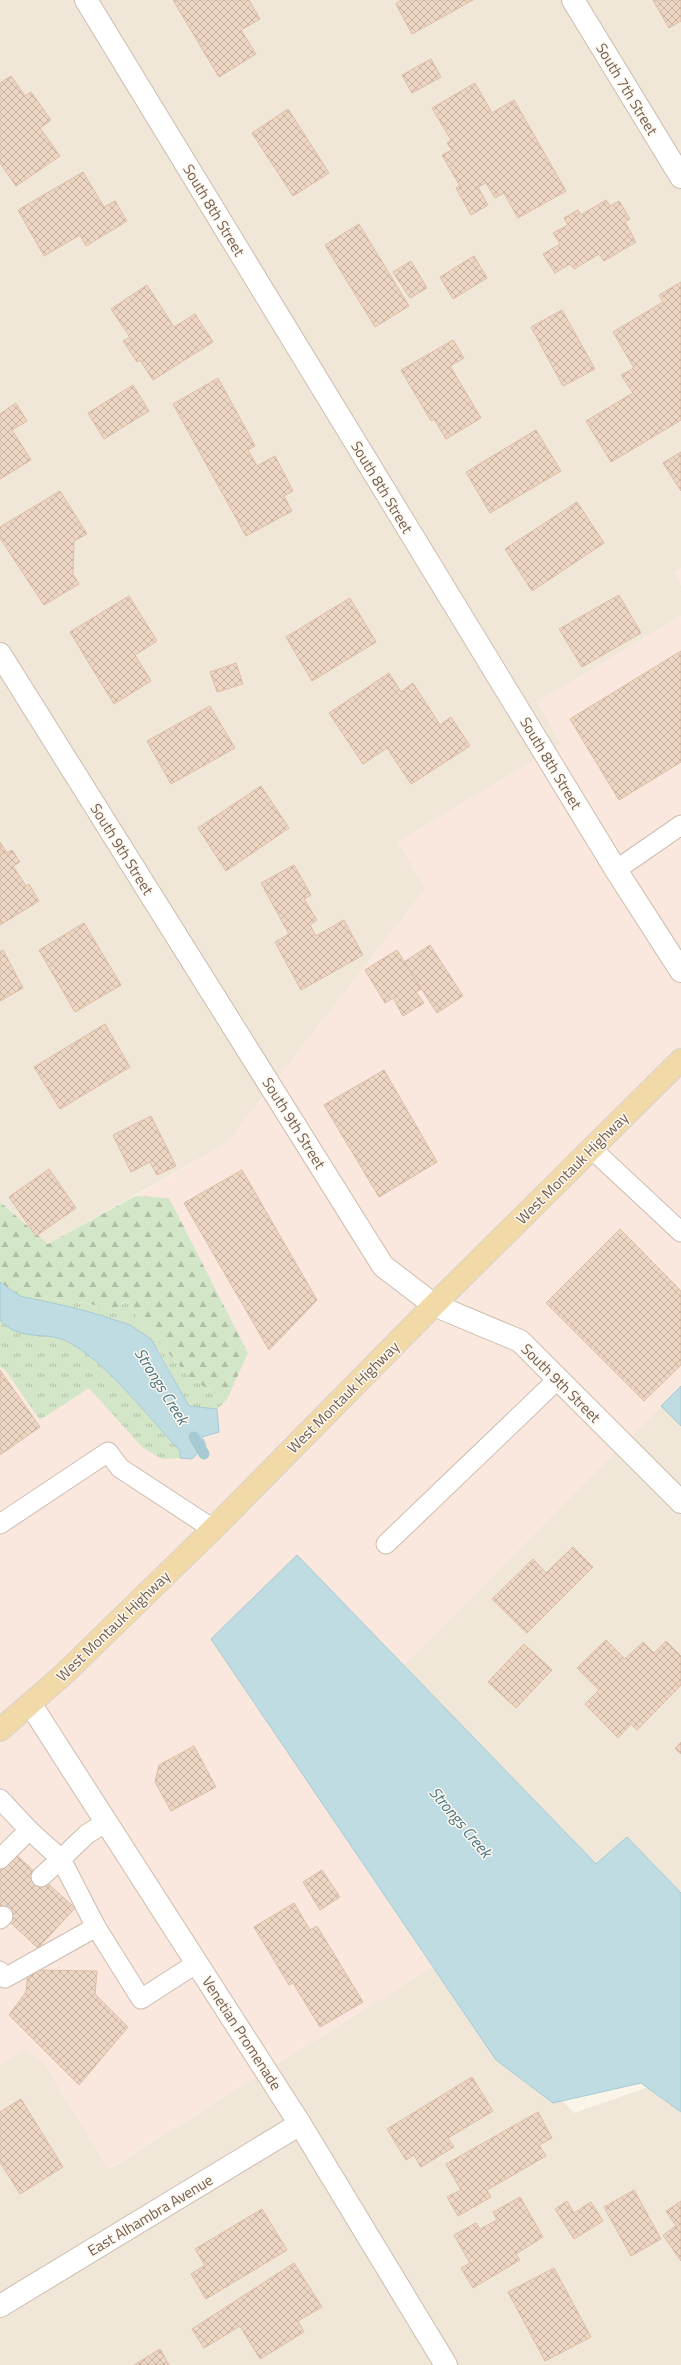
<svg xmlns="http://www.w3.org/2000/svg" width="681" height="2365" viewBox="0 0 681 2365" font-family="'Titillium Web',sans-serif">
<defs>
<pattern id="grass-tufts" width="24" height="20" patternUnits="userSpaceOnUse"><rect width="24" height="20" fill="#d3e7c8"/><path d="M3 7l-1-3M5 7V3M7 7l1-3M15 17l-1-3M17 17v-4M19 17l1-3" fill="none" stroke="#b0bea5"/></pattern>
<pattern id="forest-firs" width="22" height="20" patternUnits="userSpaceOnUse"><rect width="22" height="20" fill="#d3e7c8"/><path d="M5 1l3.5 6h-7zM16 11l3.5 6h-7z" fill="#b0bea5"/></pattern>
<pattern id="building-cross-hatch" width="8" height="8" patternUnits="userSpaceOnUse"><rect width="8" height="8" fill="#edd6c3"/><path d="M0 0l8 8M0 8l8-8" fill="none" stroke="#c4b1a1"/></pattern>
</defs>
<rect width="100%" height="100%" fill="#faf4e9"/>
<g fill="#f1e7d8">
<path d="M0,0H681V568L674,572L681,585V616L538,702L561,744L398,842L426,888L227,1143L48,1244L0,1202Z"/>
<path d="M661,1406L681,1426V1893L627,1837L596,1864L404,1665Z"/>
<path d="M432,1967L574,2113L663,2082L681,2096V2365H0V2025L44,2063L109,2169Z"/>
</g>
<g fill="#fae7dd">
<path d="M681,568V585L674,572Z"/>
<path d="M681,616V1386L404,1665L297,1556L211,1639L432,1967L108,2169L44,2063L27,2049L0,2064V1315L137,1317L191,1379L227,1400L248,1353L169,1199L135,1196L227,1143L426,888L398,842L561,744L538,702Z"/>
</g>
<g fill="url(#grass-tufts)">
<path d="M20,1296L85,1303L108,1308L123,1304L128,1299L137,1317L191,1379L227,1400L217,1409L189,1406L158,1349L71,1307Z"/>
<path d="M0,1320C4,1324 9,1329 15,1331C31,1338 49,1333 66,1341C102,1358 151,1420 180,1451V1458L162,1459L142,1447L89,1388L40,1420L5,1370L0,1367Z"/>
</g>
<path fill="url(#forest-firs)" d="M135,1196L169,1198L248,1353L227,1400L191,1379L137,1317L128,1299L117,1308H108L85,1303L20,1296L0,1282V1202L48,1244Z"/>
<g fill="#bfdce2" stroke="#a6cad3">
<path d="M0,1282L20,1296L71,1307L100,1315L130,1325L151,1339L189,1406L217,1409L219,1432L202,1437L206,1445L192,1459L180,1458V1451C151,1420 102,1357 66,1341C49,1333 31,1338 15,1331C9,1329 4,1324 0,1320Z"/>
<path d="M681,1386V1426L661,1406Z"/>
<path d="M297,1555L596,1864L627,1837L681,1893V2112L641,2083L553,2103L496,2060L211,1639Z"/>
</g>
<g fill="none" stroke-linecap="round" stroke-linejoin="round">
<path stroke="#a6cad3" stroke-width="11" d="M194,1437L204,1454"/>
</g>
<g fill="url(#building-cross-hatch)" stroke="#debda5">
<path d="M173,0H249L260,19L241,30L256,54L219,77Z"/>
<path d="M401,0H473L412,34L396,4Z"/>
<path d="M653,0H681V21L669,28Z"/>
<path d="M431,59L441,77L412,93L402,75Z"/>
<path d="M11,76L25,96L31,92L51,120L40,128L60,156L16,186L0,163V83Z"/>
<path d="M475,83L492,113L514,100L566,191L518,218L504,193L495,198L486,183L478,187L488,205L471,215L456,188L460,186L442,155L452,150L447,143L451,140L432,108Z"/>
<path d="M288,109L329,173L293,196L252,133Z"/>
<path d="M83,172L104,207L115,201L127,221L86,246L80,235L44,256L18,210Z"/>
<path d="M606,200L610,206L619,201L630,219L625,222L636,242L604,261L599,254L574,269L570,264L555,273L543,254L560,244L553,233L568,225L564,218L578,210L581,215Z"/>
<path d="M359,224L409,306L375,327L325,245Z"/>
<path d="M474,256L487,278L453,299L440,277Z"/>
<path d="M411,261L427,288L410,298L393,272Z"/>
<path d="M681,282V420L611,462L586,421L633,393L621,375L634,368L613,332L663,302L659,295Z"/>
<path d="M147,285L174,327L195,314L213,342L153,380L140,360L137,362L123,341L130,337L111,309Z"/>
<path d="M562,310L595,369L563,386L531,327Z"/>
<path d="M453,340L464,358L450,366L481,418L446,439L434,419L431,421L401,370Z"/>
<path d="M218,378L255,446L248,450L257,466L275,456L293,491L284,496L292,511L246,536L173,404Z"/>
<path d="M133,385L149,411L104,439L88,413Z"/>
<path d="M16,403L27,421L12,430L31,460L0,479V414Z"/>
<path d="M536,430L561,471L490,513L466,472Z"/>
<path d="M681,452V491L663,463Z"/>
<path d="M60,491L87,534L74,541L73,574L79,584L44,605L0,538V527Z"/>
<path d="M577,502L604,543L532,591L505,549Z"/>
<path d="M619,595L641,633L582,667L559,629Z"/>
<path d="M129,596L157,641L135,655L151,681L114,704L70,632Z"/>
<path d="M350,598L376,642L312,681L286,637Z"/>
<path d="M681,651V762L619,800L570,719Z"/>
<path d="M236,663L243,684L217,692L210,672Z"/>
<path d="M389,673L401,692L413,683L440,725L451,717L470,746L411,784L387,748L363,764L329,713Z"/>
<path d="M210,706L235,748L171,784L147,741Z"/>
<path d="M261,786L289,828L226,871L198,828Z"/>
<path d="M0,842L7,853L12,850L20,862L13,866L26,886L29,884L39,901L0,925Z"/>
<path d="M294,865L311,895L304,899L317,920L310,925L316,936L344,920L363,955L301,990L275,942L289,934L261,883Z"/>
<path d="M84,923L121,985L75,1012L39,950Z"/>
<path d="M430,945L463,996L437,1013L404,962Z"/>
<path d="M3,950L23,988L0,1001V952Z"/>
<path d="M397,950L421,989L416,992L424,1003L403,1016L393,998L385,1003L365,970Z"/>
<path d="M105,1024L130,1067L60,1109L34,1067Z"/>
<path d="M384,1070L437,1162L379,1197L324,1105Z"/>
<path d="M151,1116L176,1166L157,1175L150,1162L131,1172L113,1135Z"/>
<path d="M49,1169L76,1208L36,1236L9,1197Z"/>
<path d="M242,1170L317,1300L269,1350L184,1203Z"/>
<path d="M620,1229L681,1291V1365L644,1401L546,1303Z"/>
<path d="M0,1370L40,1427L0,1455Z"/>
<path d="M573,1547L593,1567L527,1633L492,1599L533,1559L546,1573Z"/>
<path d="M606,1640L625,1659L643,1642L654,1653L666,1641L681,1656V1685L637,1730L631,1724L618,1738L585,1704L599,1690L577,1668Z"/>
<path d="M524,1644L552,1670L516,1708L488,1682Z"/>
<path d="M681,1742V1754L675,1749Z"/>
<path d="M194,1746L216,1787L171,1811L155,1782L159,1765Z"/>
<path d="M14,1853L75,1908L38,1948L0,1913V1868Z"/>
<path d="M322,1870L340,1897L320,1910L303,1882Z"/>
<path d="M294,1903L310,1930L317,1926L363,2002L320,2027L293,1983L289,1985L254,1927Z"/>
<path d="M28,1970L97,1971L95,1994L128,2027L79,2085L9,2015L26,1992Z"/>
<path d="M472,2077L493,2111L448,2138L454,2147L421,2167L414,2155L406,2160L387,2129Z"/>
<path d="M21,2099L63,2167L20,2194L0,2162V2112Z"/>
<path d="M538,2112L552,2138L539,2145L546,2156L487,2190L491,2197L458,2216L447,2197L461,2190L446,2164Z"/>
<path d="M634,2190L661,2239L631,2256L604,2207Z"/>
<path d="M520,2197L543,2237L516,2254L520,2260L473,2288L461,2268L470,2263L454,2235L476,2223L480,2229L497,2220L493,2212Z"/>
<path d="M567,2201L574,2213L591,2202L603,2221L574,2239L555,2209Z"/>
<path d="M681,2201V2261L663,2235L676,2226L666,2211Z"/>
<path d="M262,2209L287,2250L206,2299L191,2274L205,2265L195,2249Z"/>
<path d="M294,2263L322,2307L298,2321L304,2332L260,2359L240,2326L204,2348L192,2329Z"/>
<path d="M554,2268L591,2337L545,2361L508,2292Z"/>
<path d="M160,2349L169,2365H134Z"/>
</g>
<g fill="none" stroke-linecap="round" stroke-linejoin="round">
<g stroke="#ccbdaf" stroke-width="21">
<g id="service">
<path d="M616,870L681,825"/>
<path d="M591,1148L681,1232"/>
<path d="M0,1524L108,1452L120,1468L213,1529"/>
<path d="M386,1544L558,1379"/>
<path d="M0,1799L29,1830L0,1859"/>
<path d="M29,1830L61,1859L41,1877"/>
<path d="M0,1919L3,1916"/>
<path d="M96,1927L141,1999L197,1963"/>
<path d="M0,1971L5,1978L96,1927L61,1859L87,1834L107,1822"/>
</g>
</g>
<g stroke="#ccbdaf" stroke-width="24">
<g id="minor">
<path d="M86,0L616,870L681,971"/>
<path d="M573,0L681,177"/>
<path d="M0,654L383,1266L434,1305L520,1341L681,1502"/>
<path d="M31,1705L300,2124L446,2365"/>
<path d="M0,2306L300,2124"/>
</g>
</g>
<g stroke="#d8d2ce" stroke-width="24">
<path id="primary" d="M0,1730L63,1675L213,1529L434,1305L681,1060"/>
</g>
<use href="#service" stroke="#fff" stroke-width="19"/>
<use href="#minor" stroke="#fff" stroke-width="22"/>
<use href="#primary" stroke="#f2daa8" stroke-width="22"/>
</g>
<g text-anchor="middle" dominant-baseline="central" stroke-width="3" stroke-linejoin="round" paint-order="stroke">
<g font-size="15" fill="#725d4f" stroke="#fdf8ef">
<text transform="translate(627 89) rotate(59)">South 7th Street</text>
<text transform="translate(214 210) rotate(59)">South 8th Street</text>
<text transform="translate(382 487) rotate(59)">South 8th Street</text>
<text transform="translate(551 763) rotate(59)">South 8th Street</text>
<text transform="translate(122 849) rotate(58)">South 9th Street</text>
<text transform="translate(294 1123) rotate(58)">South 9th Street</text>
<text transform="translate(572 1168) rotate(-45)">West Montauk Highway</text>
<text transform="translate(561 1383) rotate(45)">South 9th Street</text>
<text transform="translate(343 1397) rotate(-45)">West Montauk Highway</text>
<text transform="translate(113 1626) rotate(-44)">West Montauk Highway</text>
<text transform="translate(242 2033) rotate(57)">Venetian Promenade</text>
<text transform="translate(150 2215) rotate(-31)">East Alhambra Avenue</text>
</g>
<g font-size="16" font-style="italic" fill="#4a7784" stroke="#fdf8ef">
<text transform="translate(162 1386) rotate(58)">Strongs Creek</text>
<text transform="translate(461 1822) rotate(50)">Strongs Creek</text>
</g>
</g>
</svg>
